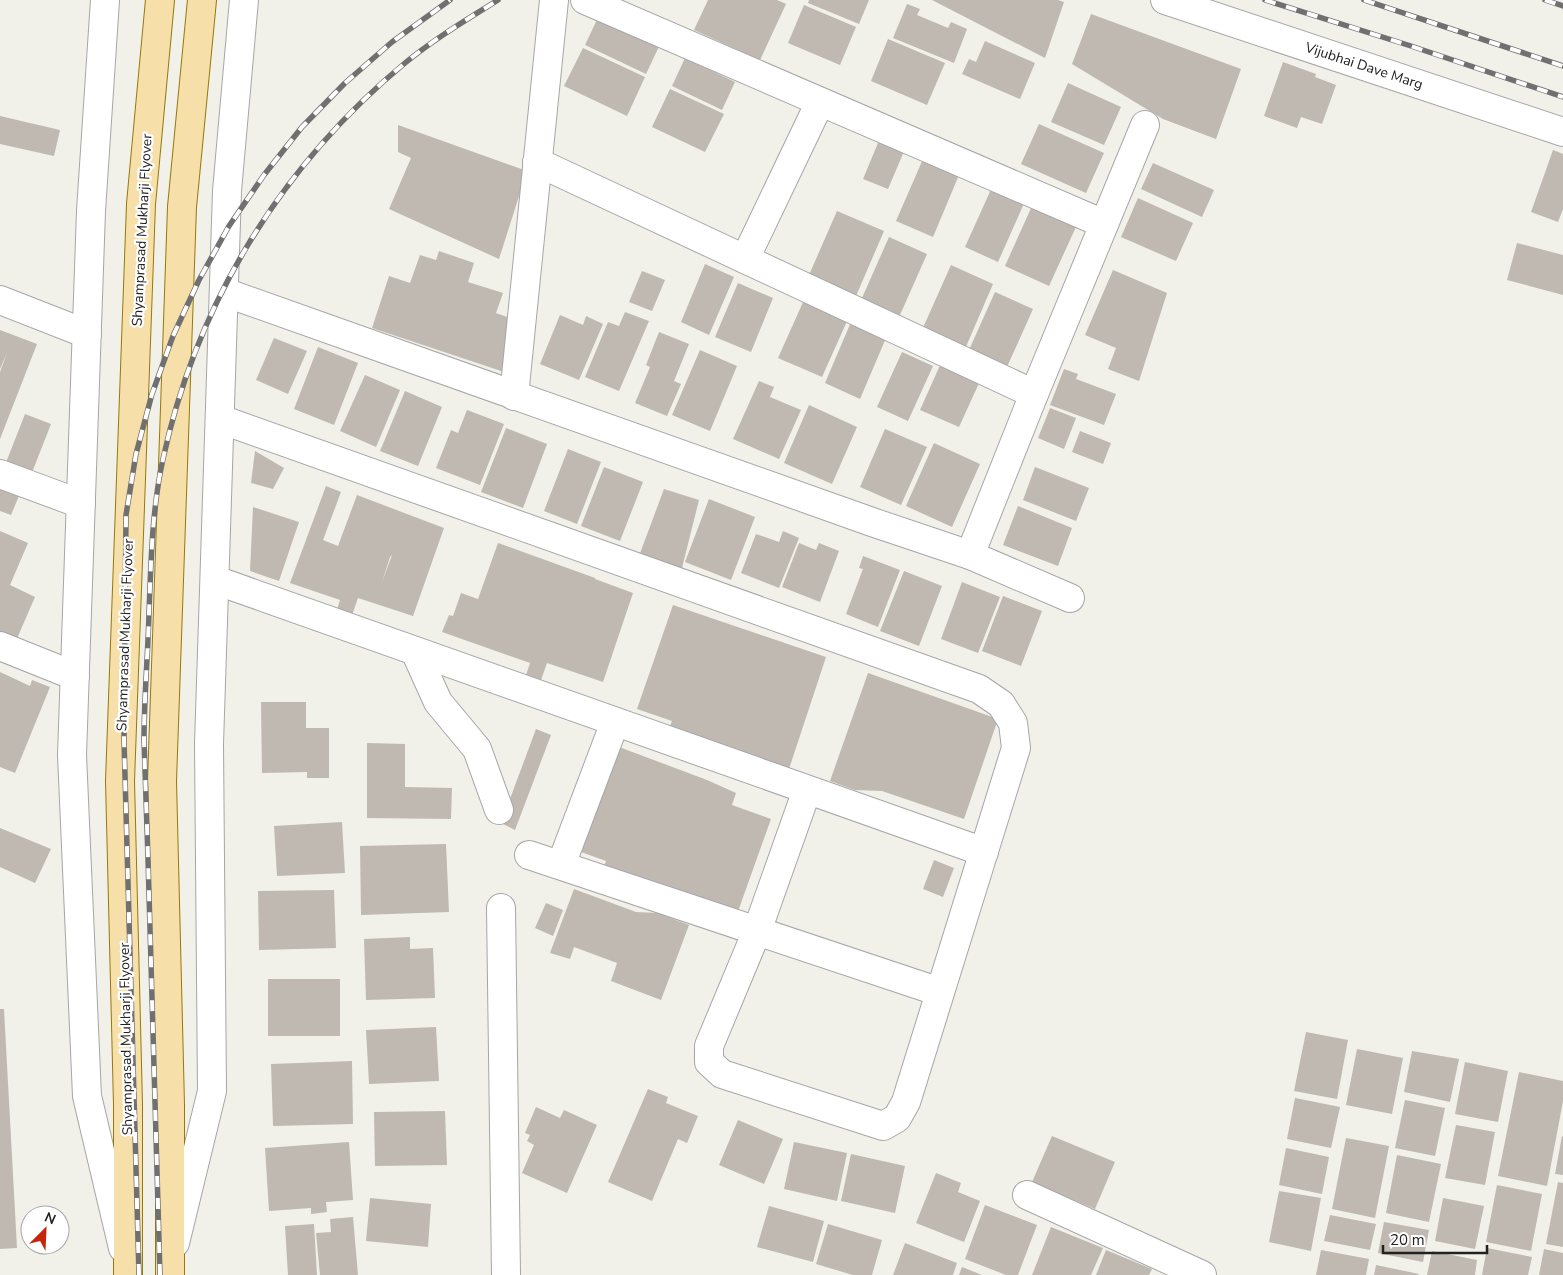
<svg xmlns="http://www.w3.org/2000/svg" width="1563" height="1275" viewBox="0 0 1563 1275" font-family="'Nunito Sans',sans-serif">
<rect width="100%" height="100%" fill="#f1f0e9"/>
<g fill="#bfb9b2" fill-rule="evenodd">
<path d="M708,0H777L786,4L760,60L694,30Z"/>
<path d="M809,0H869L859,24L808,3Z"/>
<path d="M932,0H1058L1064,2L1045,58Z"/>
<path d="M907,4L920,9L917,15L948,28L951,22L967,29L954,63L893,38Z"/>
<path d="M804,5L856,27L840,65L788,43Z"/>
<path d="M602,9L663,38L646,74L585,45Z"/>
<path d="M1091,14L1241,69L1216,139L1163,119L1072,64Z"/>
<path d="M888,39L945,63L927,105L871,81Z"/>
<path d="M985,41L1035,63L1020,99L962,74L969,59L976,62Z"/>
<path d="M583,48L645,77L627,116L564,86Z"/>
<path d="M685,58L735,82L722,110L672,86Z"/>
<path d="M1283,62L1316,74L1315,77L1336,85L1322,124L1301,117L1297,128L1264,116Z"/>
<path d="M1068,83L1121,107L1104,145L1051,122Z"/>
<path d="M670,89L724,114L705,152L652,127Z"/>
<path d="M0,116L60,130L54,156L0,144Z"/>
<path d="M1039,124L1104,153L1086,193L1021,164Z"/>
<path d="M398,125L527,171L499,259L389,209L411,158L398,152Z"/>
<path d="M883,131L908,142L888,189L863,179Z"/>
<path d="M1553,150L1563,154V209L1558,222L1531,212Z"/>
<path d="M923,159L959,175L933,237L896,221Z"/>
<path d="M1153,163L1214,190L1202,217L1141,189Z"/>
<path d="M993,185L1026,199L998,262L965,247Z"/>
<path d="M1036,197L1081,216L1049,286L1005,266Z"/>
<path d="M1138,198L1193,223L1176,261L1121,237Z"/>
<path d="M837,211L884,231L856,296L809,275Z"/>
<path d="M889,237L927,254L900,315L862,298Z"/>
<path d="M1517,243L1563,255V295L1507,280Z"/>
<path d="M439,251L474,263L468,282L503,293L496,313L521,322L504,372L372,328L389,276L410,283L420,255L436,260Z"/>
<path d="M705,264L734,277L709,335L681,322Z"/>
<path d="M951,265L993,284L965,349L922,330Z"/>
<path d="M1113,270L1167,293L1139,381L1108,369L1116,348L1085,335Z"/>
<path d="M642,271L665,280L652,311L629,302Z"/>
<path d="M738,283L773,298L751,352L715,337Z"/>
<path d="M995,292L1033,309L1007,367L969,350Z"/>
<path d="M804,300L848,319L822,377L778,358Z"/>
<path d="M625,312L649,321L619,391L585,377L608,322L619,326Z"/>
<path d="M560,315L583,325L586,316L603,324L579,380L540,364Z"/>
<path d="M851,322L886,338L860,399L825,383Z"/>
<path d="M0,330L37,344L0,439V372L7,353L0,369Z"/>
<path d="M659,332L689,344L674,381L681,384L667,416L635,403L650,367L646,365Z"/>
<path d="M274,338L307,351L288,394L256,380Z"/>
<path d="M318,347L358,363L334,425L294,409Z"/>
<path d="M700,350L737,366L710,431L672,415Z"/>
<path d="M902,352L933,366L908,421L877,407Z"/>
<path d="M941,363L980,381L959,427L920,410Z"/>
<path d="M1064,369L1078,374L1076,379L1116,394L1104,425L1050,405Z"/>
<path d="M365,375L400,390L376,447L340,431Z"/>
<path d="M759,381L774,387L770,397L801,410L779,459L733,439Z"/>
<path d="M405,391L442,407L418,466L380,451Z"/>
<path d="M809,405L857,427L832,484L784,463Z"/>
<path d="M1050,408L1076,418L1064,449L1038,438Z"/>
<path d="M467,410L504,424L480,485L436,468L451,430L458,433Z"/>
<path d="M25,414L51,424L31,475L5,465Z"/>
<path d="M506,428L547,444L523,508L481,492Z"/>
<path d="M885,429L927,447L901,505L860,487Z"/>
<path d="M1080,431L1111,443L1103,464L1072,452Z"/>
<path d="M934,443L980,464L952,527L906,506Z"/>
<path d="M568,449L601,462L577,524L544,511Z"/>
<path d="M255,451L284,468L273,489L251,483Z"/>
<path d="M604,467L643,482L620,541L581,526Z"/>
<path d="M1035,467L1089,488L1076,521L1023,500Z"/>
<path d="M0,482L21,491L11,515L0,511Z"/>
<path d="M326,486L341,492L323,540L338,546L357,495L444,528L413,616L358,598L351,618L336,613L340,600L290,583ZM392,555L382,582L390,557Z"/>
<path d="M664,489L699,500L681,572L639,556Z"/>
<path d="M709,499L755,517L731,580L685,562Z"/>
<path d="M1018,506L1072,528L1058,566L1003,545Z"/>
<path d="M253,507L299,522L279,581L250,571Z"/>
<path d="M0,531L28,543L10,585L35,597L15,643L0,636Z"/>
<path d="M783,531L799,538L779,588L741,573L756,534L779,542Z"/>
<path d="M498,543L595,578V579L633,593L603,682L547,663L540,683L525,678L530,663L442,632L449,615L453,616L461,593L478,599Z"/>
<path d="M799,543L816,550L819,543L839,551L820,602L782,587Z"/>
<path d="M863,556L900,570L878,627L846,614L863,569L859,568Z"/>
<path d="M904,571L942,586L919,646L880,631Z"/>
<path d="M962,582L1000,597L978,653L941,639Z"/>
<path d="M1003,596L1042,611L1021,666L982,651Z"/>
<path d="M673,605L826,657L789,769L669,729L672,721L637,709Z"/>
<path d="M0,672L30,686L32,680L50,687L15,773L0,767Z"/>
<path d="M868,673L998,719L964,819L882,791L855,790L830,781Z"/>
<path d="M261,702H306V728H329V778H307V772L262,773Z"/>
<path d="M536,729L551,735L515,830L501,823Z"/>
<path d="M367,743L405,744V787L452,788L451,819L367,818Z"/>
<path d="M619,747L707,780L736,793L732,805L771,819L736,917L602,871L606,861L581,852Z"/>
<path d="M342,822L345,873L277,876L274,826Z"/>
<path d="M0,828L51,849L35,883L0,867Z"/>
<path d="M446,844L449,912L361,915L360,846Z"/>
<path d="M934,860L954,868L943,897L923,889Z"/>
<path d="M574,889L636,912L657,913L689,925L661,1000L611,981L617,963L574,947L570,959L550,953Z"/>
<path d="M334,890L336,948L259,950L258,891Z"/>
<path d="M546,903L563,910L553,936L535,928Z"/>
<path d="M410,937V949L433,948L435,998L366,1000L364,939Z"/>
<rect x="268" y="979" width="72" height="57"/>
<path d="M0,1009H4L17,1248L0,1249Z"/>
<path d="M436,1027L439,1081L369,1084L366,1030Z"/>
<path d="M1306,1032L1348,1040L1337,1099L1294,1091Z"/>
<path d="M1357,1049L1403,1058L1392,1114L1346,1105Z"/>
<path d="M1412,1051L1459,1059L1450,1102L1404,1092Z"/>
<path d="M352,1061L353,1124L273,1126L271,1064Z"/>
<path d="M1465,1062L1508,1071L1498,1122L1455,1114Z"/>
<path d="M1519,1072L1563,1081V1101L1547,1186L1498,1176Z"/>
<path d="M648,1089L668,1097L666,1103L698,1116L687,1143L678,1139L652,1201L608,1182Z"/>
<path d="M1295,1098L1340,1107L1331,1148L1287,1139Z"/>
<path d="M1405,1100L1445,1108L1435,1156L1395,1148Z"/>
<path d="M536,1107L560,1118L564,1110L597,1125L567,1193L522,1173L534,1145L527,1141L530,1135L525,1133Z"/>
<path d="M445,1111L447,1165L375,1166L374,1112Z"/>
<path d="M738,1120L783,1139L764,1184L719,1165Z"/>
<path d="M1456,1125L1495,1132L1485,1185L1445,1178Z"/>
<path d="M1052,1136L1115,1162L1095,1209L1032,1182Z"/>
<path d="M1562,1136L1563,1137V1175L1555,1174Z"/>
<path d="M1346,1138L1389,1146L1375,1218L1332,1209Z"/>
<path d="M349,1142L353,1200L326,1202L327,1212L311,1214V1208L269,1211L265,1148Z"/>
<path d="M794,1142L847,1153L837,1201L784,1189Z"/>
<path d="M1286,1148L1329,1157L1322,1194L1279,1185Z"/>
<path d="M851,1154L905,1166L895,1213L841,1201Z"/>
<path d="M1397,1155L1441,1164L1429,1222L1386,1213Z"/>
<path d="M936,1173L961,1183L958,1192L980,1201L964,1242L916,1223Z"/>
<path d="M1558,1182L1563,1183V1247L1546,1244Z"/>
<path d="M1497,1185L1542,1194L1531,1251L1486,1242Z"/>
<path d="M1279,1191L1321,1198L1311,1251L1269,1242Z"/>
<path d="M370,1198L431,1204L428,1247L366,1241Z"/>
<path d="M1443,1198L1484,1206L1475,1249L1435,1241Z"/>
<path d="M985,1205L1037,1225L1018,1275H1006L965,1259Z"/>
<path d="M769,1206L824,1221L813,1262L757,1247Z"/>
<path d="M1330,1215L1376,1224L1370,1250L1324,1241Z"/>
<path d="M353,1217L358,1275H320L316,1233L331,1232L330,1219Z"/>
<path d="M1384,1222L1429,1230L1423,1262L1378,1253Z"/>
<path d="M314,1224L317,1275H288L285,1226Z"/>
<path d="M828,1224L882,1240L872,1275H853L816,1264Z"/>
<path d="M1051,1227L1103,1248L1091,1275H1032Z"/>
<path d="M905,1243L957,1263L953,1275H893Z"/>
<path d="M1487,1248L1532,1257L1528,1275H1482Z"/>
<path d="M1544,1249L1563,1253V1275H1539Z"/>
<path d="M1106,1250L1152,1269L1149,1275H1096Z"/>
<path d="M1321,1250L1369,1259L1366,1275H1316Z"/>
<path d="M1432,1251L1477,1260L1475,1275H1427Z"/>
<path d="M1376,1265L1419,1274L1418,1275H1374Z"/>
<path d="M962,1267L982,1275H959Z"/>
</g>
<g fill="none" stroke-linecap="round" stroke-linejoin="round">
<g stroke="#a6a6a6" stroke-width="30">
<g id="minor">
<path d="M105,0L91,211L72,755L87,1096L123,1248"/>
<path d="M585,0L1104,224"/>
<path d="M1165,0L1563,132"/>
<path d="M537,162L1034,394"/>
<path d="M745,259L820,102"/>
<path d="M224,292L872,522L970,555L1034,394L1145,125"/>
<path d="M0,300L87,334"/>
<path d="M514,396L554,0"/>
<path d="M220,419L979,689L1001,704L1013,723L1016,748L906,1102L897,1118L883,1126L722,1074L709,1062V1046L757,931L807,790"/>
<path d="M0,474L81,504"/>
<path d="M970,555L1070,598"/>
<path d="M215,580L984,852"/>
<path d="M0,646L75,676"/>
<path d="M415,651L438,702L477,749L499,810"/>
<path d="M529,855L940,992"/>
<path d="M561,865L615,722"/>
<path d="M501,908L506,1275"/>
<path d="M1027,1195L1202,1275"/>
<path d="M175,1243L212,1091L209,744L227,191L244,0"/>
</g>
</g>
<g stroke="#967909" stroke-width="30">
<g id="major">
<path d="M128,1275V1105L120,781L141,204L160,0"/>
<path d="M170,1275V1105L162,781L182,207L202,0"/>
</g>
</g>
<use href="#minor" stroke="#fff" stroke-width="28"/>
<use href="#major" stroke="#f7dfa9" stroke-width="28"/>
<g stroke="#707070" stroke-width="5.5">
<g id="rail">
<path d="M1265,0L1411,46L1563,97"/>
<path d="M1364,0L1563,66"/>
<path d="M1545,0L1563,6"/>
<path d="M139,1275L124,740L126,515L136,454L152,394L173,336L199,280L229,226L264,175L302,127L345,83L392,42L450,0"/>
<path d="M160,1275C156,1136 152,998 148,859C147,819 145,779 144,740C144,697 148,655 149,613C151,561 152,509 163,459C197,302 282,165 405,63C434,39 466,20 498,0"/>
</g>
</g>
<use href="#rail" stroke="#fff" stroke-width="4" stroke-dasharray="11" stroke-linecap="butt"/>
</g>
<g text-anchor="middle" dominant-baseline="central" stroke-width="4.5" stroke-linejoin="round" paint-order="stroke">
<g font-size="14" fill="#222" stroke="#fff">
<text transform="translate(1364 66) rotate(18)">Vijubhai Dave Marg</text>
<text transform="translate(142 230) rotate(-87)">Shyamprasad Mukharji Flyover</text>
<text transform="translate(125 635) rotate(-88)">Shyamprasad Mukharji Flyover</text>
<text transform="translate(126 1039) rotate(-91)">Shyamprasad Mukharji Flyover</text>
</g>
</g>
<g transform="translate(45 1230) rotate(24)"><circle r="24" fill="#ffffff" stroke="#a7a7a7"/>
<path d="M0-4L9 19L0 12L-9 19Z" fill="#c7240c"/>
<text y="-8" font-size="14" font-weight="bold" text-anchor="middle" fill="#222222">N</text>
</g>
<path d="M1383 1245v8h104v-8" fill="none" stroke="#222222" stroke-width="2.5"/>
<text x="1390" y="1245" font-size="15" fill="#222222" stroke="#ffffff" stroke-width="4" paint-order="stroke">20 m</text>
</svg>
